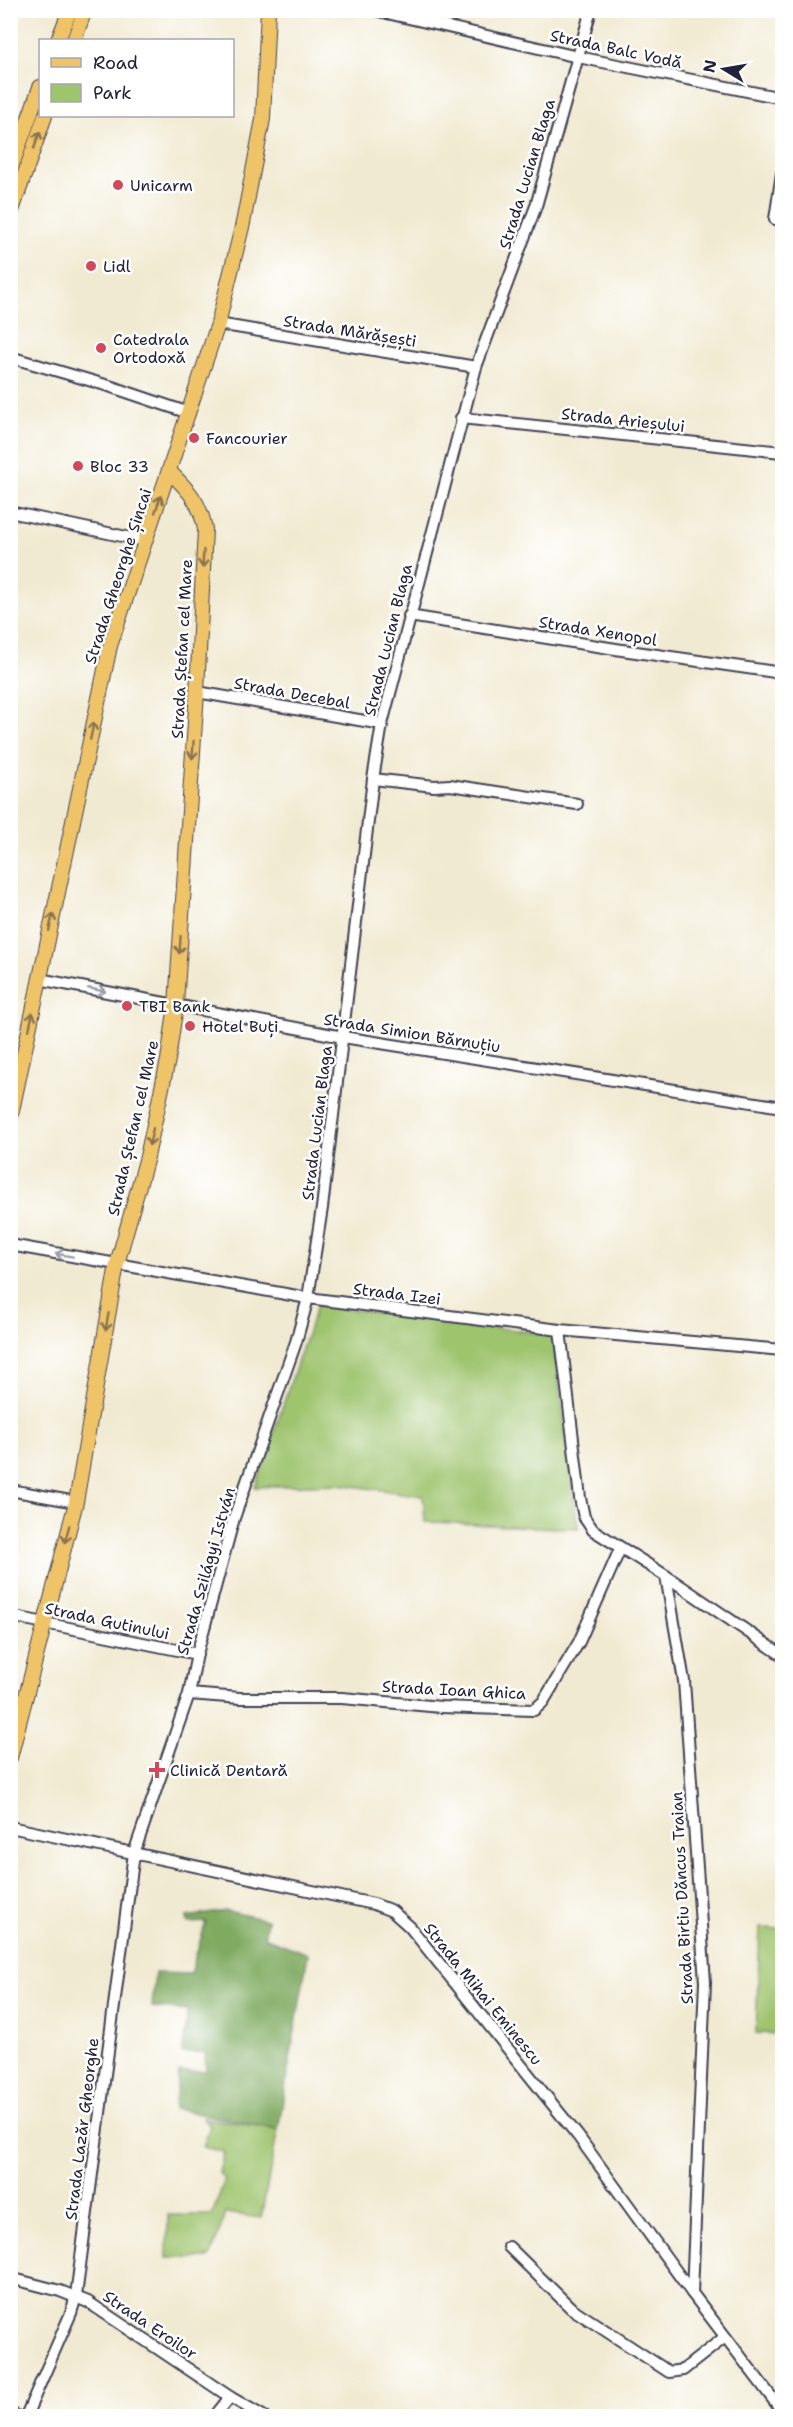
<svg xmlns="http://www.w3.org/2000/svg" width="793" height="2427" viewBox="0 0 793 2427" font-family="'Shantell Sans',sans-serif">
<rect width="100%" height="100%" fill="#fff"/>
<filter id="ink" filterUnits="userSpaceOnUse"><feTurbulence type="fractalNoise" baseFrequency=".0167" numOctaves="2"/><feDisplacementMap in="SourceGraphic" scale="12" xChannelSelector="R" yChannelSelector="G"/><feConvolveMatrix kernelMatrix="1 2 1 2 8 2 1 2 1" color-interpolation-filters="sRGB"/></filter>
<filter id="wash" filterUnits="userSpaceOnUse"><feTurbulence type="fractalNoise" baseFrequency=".008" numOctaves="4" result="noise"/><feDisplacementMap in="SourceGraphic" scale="24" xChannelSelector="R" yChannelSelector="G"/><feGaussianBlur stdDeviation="1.35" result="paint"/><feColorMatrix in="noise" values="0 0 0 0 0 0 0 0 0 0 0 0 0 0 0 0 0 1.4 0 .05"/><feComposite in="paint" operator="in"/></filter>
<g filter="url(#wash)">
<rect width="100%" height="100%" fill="#f1ead2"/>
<g fill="#9fc46e" stroke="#607354" stroke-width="1.5">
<path d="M317,1305L553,1335L578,1528C527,1529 476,1523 425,1522L423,1496L339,1484L255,1487Z"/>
<path d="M760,1928L782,1929V2034L756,2033Z"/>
<path d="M203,2118L278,2129L261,2218L226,2213L210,2258H167L168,2215H212L225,2179L219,2173L224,2152L203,2147L210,2126Z"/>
</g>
<path fill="#7faa61" stroke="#50664e" stroke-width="1.5" d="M227,1911L267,1920L264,1937L308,1954L278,2129L174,2109L179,2072L206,2071L205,2053H182L188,2011L152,2007L155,1973L190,1974L206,1922L188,1923L187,1917Z"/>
</g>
<g filter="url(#ink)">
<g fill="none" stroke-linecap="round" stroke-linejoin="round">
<g stroke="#414052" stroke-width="14">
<g id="minor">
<path d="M374,10L578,57L782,98"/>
<path d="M775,219L782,173"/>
<path d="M218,324L476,367"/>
<path d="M10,357L109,386L189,413"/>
<path d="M461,418L782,452"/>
<path d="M10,512L145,541"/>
<path d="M409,616L622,650L782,673"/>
<path d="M197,692L382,724"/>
<path d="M373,779L434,786L450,785L577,804"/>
<path d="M39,979L343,1037L782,1107"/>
<path d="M10,1245L308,1298L560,1330L782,1350"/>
<path d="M560,1330L580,1498L584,1517L593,1530L666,1576L782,1655"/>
<path d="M10,1490L76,1502"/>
<path d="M666,1576L684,1681L705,1982L692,2293"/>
<path d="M10,1616L197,1654"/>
<path d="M189,1694L240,1698H342L441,1707L534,1710L543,1702L579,1642L620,1549"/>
<path d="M10,1827L374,1904L392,1911L410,1927L578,2136L692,2293L782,2411"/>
<path d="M509,2247L571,2308L669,2372L683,2370L725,2337"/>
<path d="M10,2278L60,2291L88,2302L230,2397L263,2416"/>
<path d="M10,2413L17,2416"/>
<path d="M26,2416L71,2313L76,2296L134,1853L189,1694L197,1654L234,1518L296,1342L308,1298L322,1208L373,779L382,724L476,367L536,206L591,10"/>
<path d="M215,2416L230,2397"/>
</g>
</g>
<g stroke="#414052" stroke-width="16">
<g id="major">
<path d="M58,40L70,10"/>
<path d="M74,40L85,10"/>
<path d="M10,171L40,87"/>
<path d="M10,216L45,116"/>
<path d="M10,1120L110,646L218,324L243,223L263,119L268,10"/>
<path d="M10,1758L76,1502L117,1264L147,1157L168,1060L176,1005L197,692L205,529C200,501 188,490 169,471"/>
</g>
</g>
<use href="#minor" stroke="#fff" stroke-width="10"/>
<use href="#major" stroke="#efc469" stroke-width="14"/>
</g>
<defs><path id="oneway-shaft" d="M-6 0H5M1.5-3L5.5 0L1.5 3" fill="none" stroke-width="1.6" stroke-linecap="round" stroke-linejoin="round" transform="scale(1.5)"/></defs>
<g stroke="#887352">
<use href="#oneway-shaft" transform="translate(37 140) rotate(-71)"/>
<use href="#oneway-shaft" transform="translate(158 504) rotate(-71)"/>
<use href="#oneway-shaft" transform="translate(203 559) rotate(93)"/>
<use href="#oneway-shaft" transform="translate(92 731) rotate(-78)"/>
<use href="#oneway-shaft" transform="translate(193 750) rotate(94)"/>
<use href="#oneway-shaft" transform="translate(51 922) rotate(-78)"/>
<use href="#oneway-shaft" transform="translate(180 945) rotate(94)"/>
<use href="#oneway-shaft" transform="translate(31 1021) rotate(-78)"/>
<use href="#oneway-shaft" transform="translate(151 1137) rotate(103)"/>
<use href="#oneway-shaft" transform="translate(107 1322) rotate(100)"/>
<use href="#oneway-shaft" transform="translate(67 1534) rotate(105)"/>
</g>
<g stroke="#9c9ca7">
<use href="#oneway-shaft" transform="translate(97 990) rotate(11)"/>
<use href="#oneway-shaft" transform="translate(64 1255) rotate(-170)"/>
</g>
</g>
<g fill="#d1495b" stroke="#fff" stroke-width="2">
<circle cx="118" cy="185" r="6"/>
<circle cx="91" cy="266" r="6"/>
<circle cx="101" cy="348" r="6"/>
<circle cx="194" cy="438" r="6"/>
<circle cx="78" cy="466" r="6"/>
<circle cx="127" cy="1006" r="6"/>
<circle cx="190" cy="1026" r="6"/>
<path d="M154 1761h6v6h6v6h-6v6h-6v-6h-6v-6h6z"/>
</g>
<g text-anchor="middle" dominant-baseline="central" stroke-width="5" stroke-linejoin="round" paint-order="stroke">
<g font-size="16" fill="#22223b" stroke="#fff">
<text transform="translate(616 49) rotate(12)">Strada Balc Vodă</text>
<text transform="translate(527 174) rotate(-73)">Strada Lucian Blaga</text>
<text transform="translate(350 331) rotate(9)">Strada Mărășești</text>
<text transform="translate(623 420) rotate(6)">Strada Arieșului</text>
<text transform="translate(118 576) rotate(-72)">Strada Gheorghe Șincai</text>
<text transform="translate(598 631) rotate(9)">Strada Xenopol</text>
<text transform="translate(388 640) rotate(-76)">Strada Lucian Blaga</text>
<text transform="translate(182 649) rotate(-87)">Strada Ștefan cel Mare</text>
<text transform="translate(292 693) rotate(10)">Strada Decebal</text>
<text transform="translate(412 1033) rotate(9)">Strada Simion Bărnuțiu</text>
<text transform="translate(317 1123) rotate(-83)">Strada Lucian Blaga</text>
<text transform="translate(133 1128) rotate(-77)">Strada Ștefan cel Mare</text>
<text transform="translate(397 1294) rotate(7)">Strada Izei</text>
<text transform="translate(206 1571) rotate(-74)">Strada Szilágyi István</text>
<text transform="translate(107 1621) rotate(12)">Strada Gutinului</text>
<text transform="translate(454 1690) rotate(3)">Strada Ioan Ghica</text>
<text transform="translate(682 1898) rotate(-93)">Strada Birtiu Dăncus Traian</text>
<text transform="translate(483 1994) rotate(51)">Strada Mihai Eminescu</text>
<text transform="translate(82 2129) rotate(-83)">Strada Lazăr Gheorghe</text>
<text transform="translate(150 2325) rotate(34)">Strada Eroilor</text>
</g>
<g font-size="16" fill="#22223b" stroke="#fff" text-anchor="start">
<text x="130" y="185">Unicarm</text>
<text x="103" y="266">Lidl</text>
<text x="113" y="339">Catedrala<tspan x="113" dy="18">Ortodoxă</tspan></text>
<text x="206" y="438">Fancourier</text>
<text x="90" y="466">Bloc 33</text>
<text x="139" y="1006">TBI Bank</text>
<text x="202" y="1026">Hotel Buți</text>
<text x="170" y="1770">Clinică Dentară</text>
</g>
</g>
<rect width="793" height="2427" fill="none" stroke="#fff" stroke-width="36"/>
<rect x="39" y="39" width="195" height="78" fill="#ffffff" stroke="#a7a7b1" stroke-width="1.5"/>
<rect x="51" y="58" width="30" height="9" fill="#efc469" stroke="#a7a7b1" stroke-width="1.5"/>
<text x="93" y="69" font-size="18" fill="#22223b">Road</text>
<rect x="51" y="84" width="30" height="18" fill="#9fc46e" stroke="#a7a7b1" stroke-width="1.5"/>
<text x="93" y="99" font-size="18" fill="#22223b">Park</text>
<g transform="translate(724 69) rotate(281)" stroke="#ffffff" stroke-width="4.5" paint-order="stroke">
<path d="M0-4.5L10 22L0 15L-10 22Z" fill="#22223b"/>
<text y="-9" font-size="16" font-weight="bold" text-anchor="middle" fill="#22223b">N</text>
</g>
</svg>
